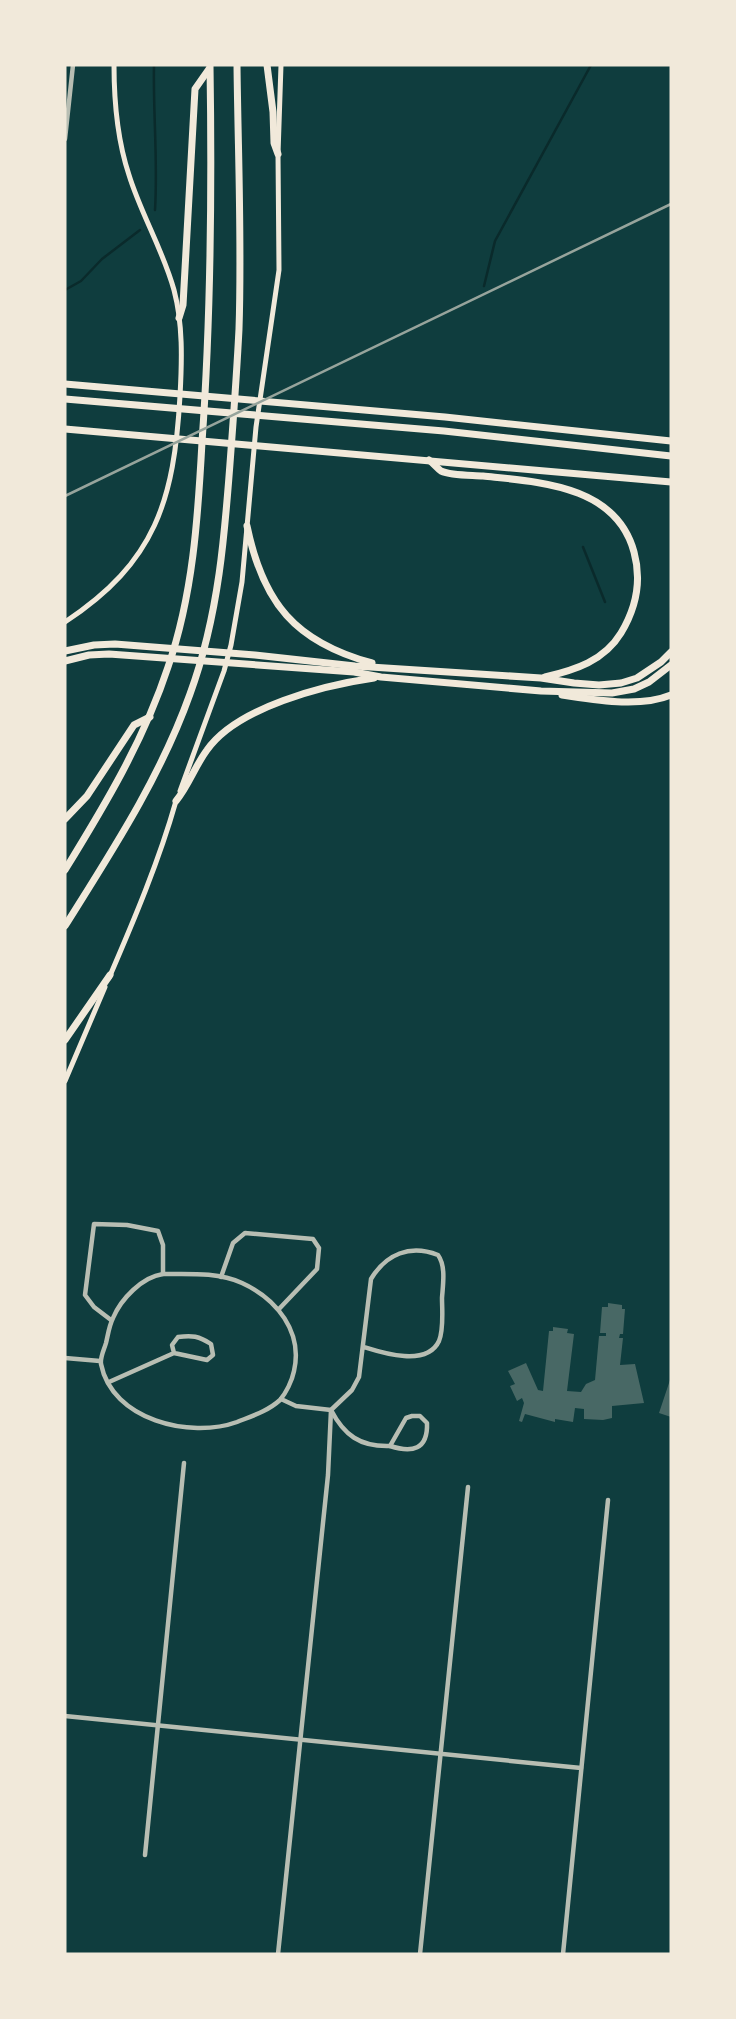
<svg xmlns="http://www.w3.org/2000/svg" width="736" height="2019" viewBox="0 0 736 2019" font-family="'Fira Sans',sans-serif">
<rect width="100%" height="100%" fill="#0f3d3e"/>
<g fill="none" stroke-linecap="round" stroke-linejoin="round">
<g stroke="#0a2a2b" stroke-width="2.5">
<path d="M154,65C153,113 158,162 155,210"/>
<path d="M484,286L495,241L591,65"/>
<path d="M65,290L81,281L102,259L140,230"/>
<path d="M583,547L605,602"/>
</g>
</g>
<g fill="#486865">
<path d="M608,1303L622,1305V1309H625L623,1334H620L619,1338H623L620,1365L635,1364L644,1403L612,1406V1418L603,1420L584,1419V1409L575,1408L573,1422L555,1419V1422L525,1414L522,1422L519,1421L524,1403L522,1398L517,1401L510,1386L515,1384L508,1371L526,1363L538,1390L543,1391L549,1331H553V1327L568,1329L567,1333L574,1334L567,1391L581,1392L586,1384L595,1380L599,1336H606V1333H600L602,1307H608Z"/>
<path d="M671,1377V1417L659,1413Z"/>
</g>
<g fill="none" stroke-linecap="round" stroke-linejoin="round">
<g stroke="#b8beb3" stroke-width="4.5">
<path d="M65,139L73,65"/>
<path d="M163,1274C189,1274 218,1272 242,1283C277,1299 303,1332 294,1371C292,1381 286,1393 280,1400C268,1411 252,1416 237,1422C190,1439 112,1420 101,1364C100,1357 104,1350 106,1343C108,1335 109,1326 113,1318C121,1299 142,1277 163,1274Z"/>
<path d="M221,1277L233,1243L245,1233L313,1239L319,1248L317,1269L279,1309"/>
<path d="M111,1320L94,1307L85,1295L94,1224L127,1225L158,1231L163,1245V1274"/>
<path d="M65,1358L100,1361"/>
<path d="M109,1382L174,1353L207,1360L213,1355L211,1344C199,1336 192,1335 178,1337L172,1345L174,1353"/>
<path d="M281,1399L296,1406L331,1410C344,1435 360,1447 390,1446"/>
<path d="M412,1416H420L427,1423C428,1450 412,1453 390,1446L406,1418Z"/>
<path d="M65,1716L581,1768"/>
<path d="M145,1855L184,1463"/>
<path d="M278,1954L328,1475L331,1410L352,1390L359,1377L371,1279C386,1254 410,1244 438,1255C446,1266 443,1284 442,1298C442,1310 444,1329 439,1341C427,1367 383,1353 364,1347"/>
<path d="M420,1954L468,1487"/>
<path d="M563,1954L608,1500"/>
</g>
<g stroke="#f1e9da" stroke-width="5">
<path d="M65,622C156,562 174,500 180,396C182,360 183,324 174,290C163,250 141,214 129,175C117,139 114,103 114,65"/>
<path d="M180,791L224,671L231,645L242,582L256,427L279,270L278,154L281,65"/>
<path d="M109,978C134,920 159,861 176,801"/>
<path d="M65,1081L105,987"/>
</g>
<g stroke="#f1e9da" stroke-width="7">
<path d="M267,65L273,112L274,143L278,154"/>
<path d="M179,318L183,305L195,89L209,69"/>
<path d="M65,384L445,417L671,441"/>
<path d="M65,399L444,431L671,456"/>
<path d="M65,429L671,482"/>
<path d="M429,460C433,463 437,468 441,471C452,476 472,475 483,476C539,482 616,485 634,552C642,581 636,608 621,633C604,661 575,670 545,677"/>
<path d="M247,526C263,603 295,642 372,663"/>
<path d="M65,651L94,645L115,644L255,655L355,666L541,678L574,683L599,685L621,683L637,678L661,662L671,652"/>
<path d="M65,661L89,655L109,654L354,672L381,677L541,691L612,693L634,689L649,682L671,665"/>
<path d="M562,695C596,700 639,708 671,695"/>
<path d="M176,801C189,785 195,766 207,750C237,707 325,685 374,678"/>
<path d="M65,819L87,796L134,725L150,717"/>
<path d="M65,870C105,805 144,740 168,667C193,595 198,517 202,442C211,316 212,190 210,65"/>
<path d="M65,926C112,851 160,778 190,694C219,615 225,533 231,450C234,410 237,369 239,329C242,241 238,153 237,65"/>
<path d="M65,1040L110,975"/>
</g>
<path stroke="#97a49c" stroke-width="2.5" d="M65,496L671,204"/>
</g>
<rect width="736" height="2019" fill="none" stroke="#f1e9da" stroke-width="133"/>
</svg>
